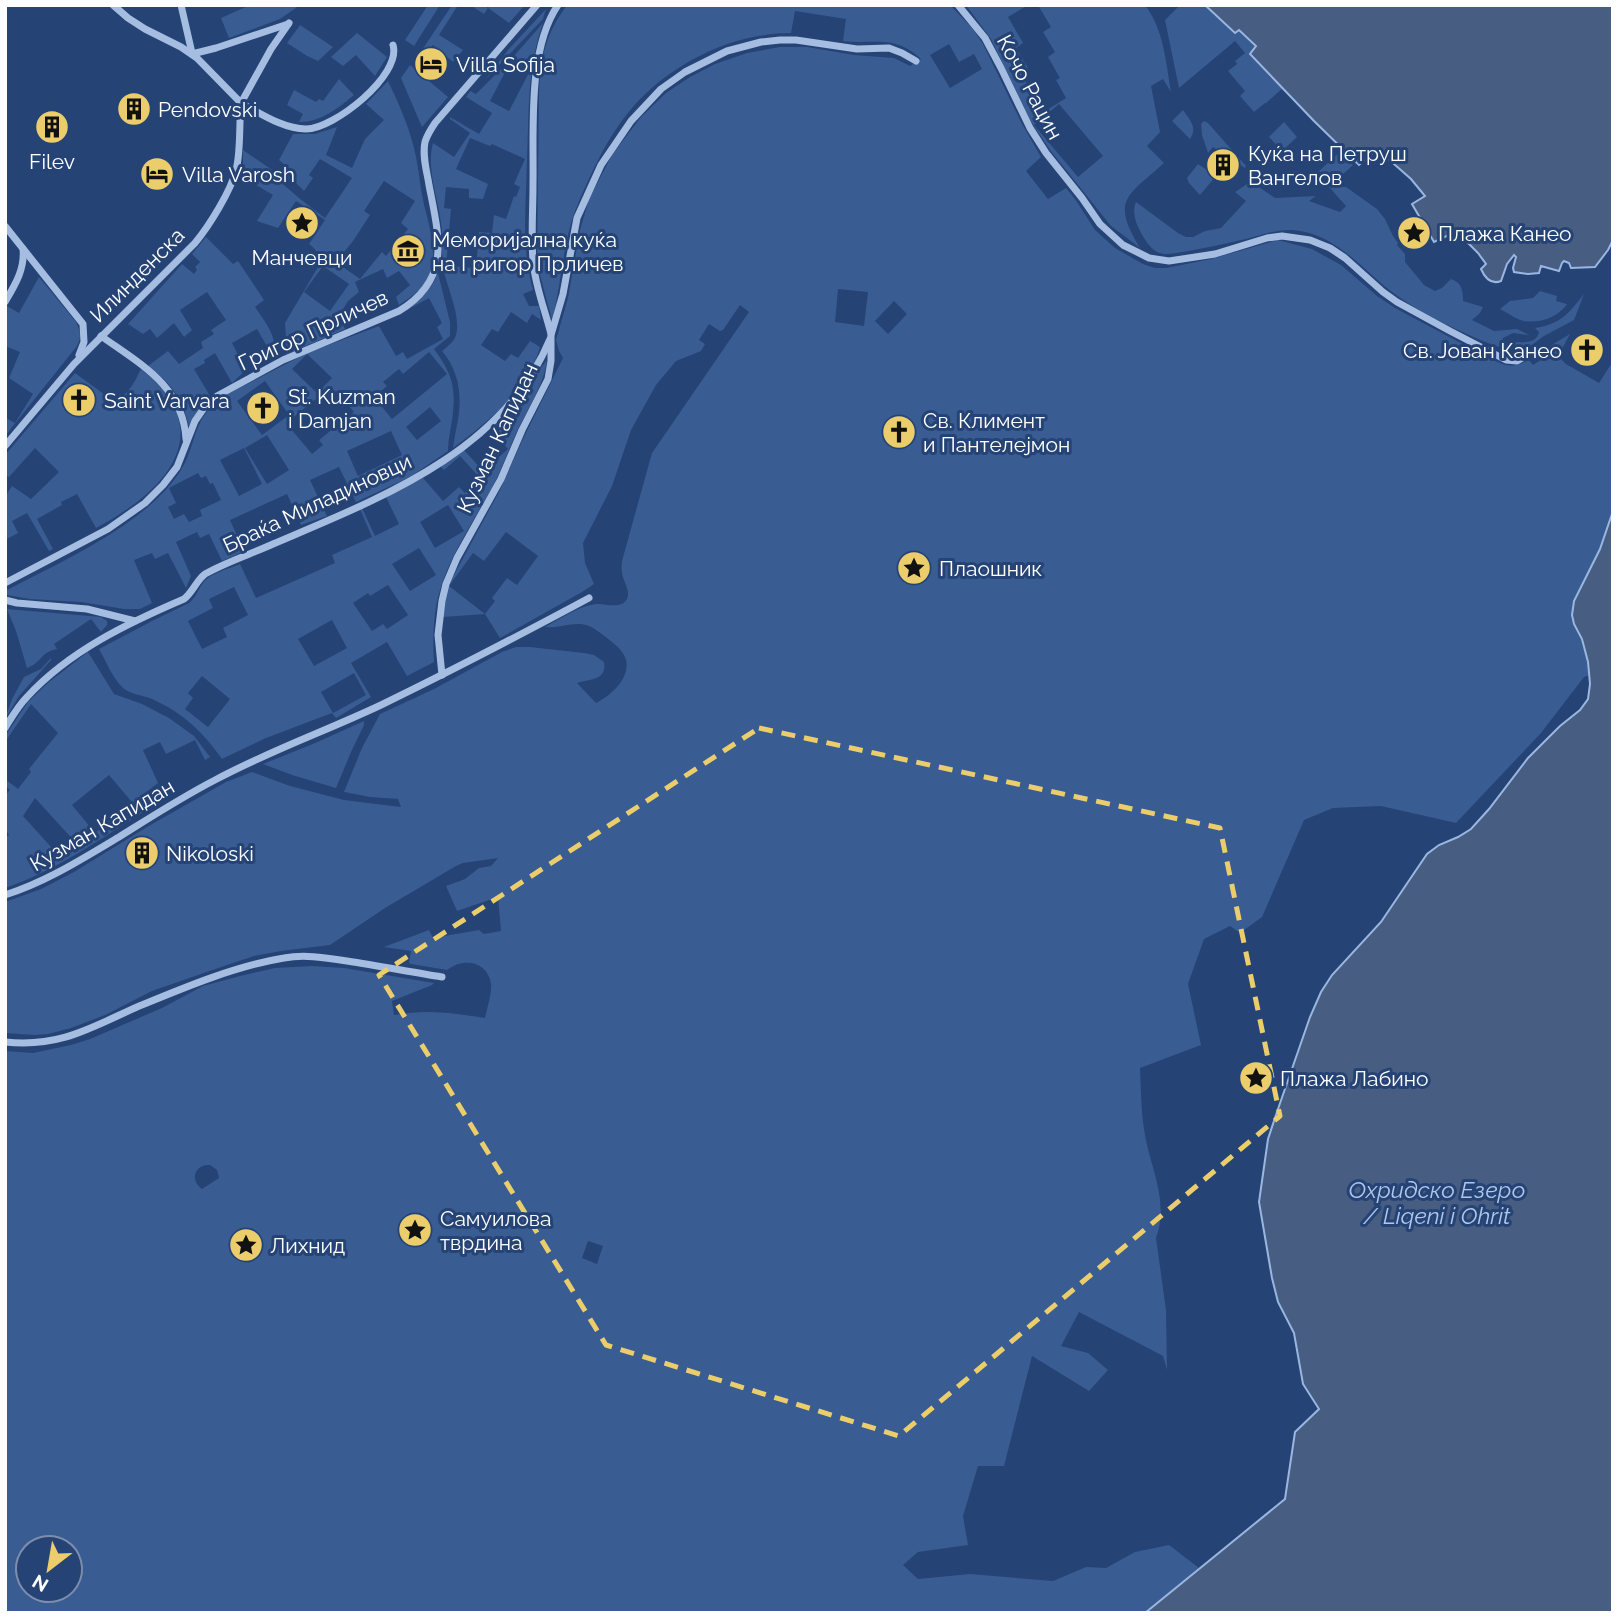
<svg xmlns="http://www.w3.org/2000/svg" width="1618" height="1618" viewBox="0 0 1618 1618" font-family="Raleway,sans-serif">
<rect width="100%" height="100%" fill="#254375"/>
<g fill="#395c93" fill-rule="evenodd">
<path d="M250,5H300L280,19L229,38L221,18Z"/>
<path d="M428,5H440L414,46L405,40Z"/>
<path d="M452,5H458L439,35L463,50L453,62L433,45L425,53L422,50Z"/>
<path d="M470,5H484L488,8L490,5H525L509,23L488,8L484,14Z"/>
<path d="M567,5H950L973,29L983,44L1021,122L1041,157L1026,171L1048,199L1066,188L1075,199L1095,230L1115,248L1143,264L1155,268H1166L1211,259L1278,240L1312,249L1341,265L1377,296L1395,308L1487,357C1504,365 1511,370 1529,360L1533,365L1553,352L1550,346L1570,334L1563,347L1560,358L1566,364L1599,383L1613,361V511L1600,549L1574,601V624L1582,639L1588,662L1590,675L1584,677L1541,733L1456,823L1381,806L1333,808L1304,820L1262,917L1240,933L1230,926L1204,939L1188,984L1201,1045L1140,1068C1141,1088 1141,1109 1144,1129C1149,1166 1170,1200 1156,1238L1166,1310L1167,1370L1163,1356L1079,1312L1061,1346L1088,1353L1108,1370L1089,1391L1032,1356L1004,1466H978L963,1516L968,1545L918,1552L903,1565L918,1579L970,1574L1053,1581L1086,1567L1106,1568L1135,1552L1169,1545L1199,1568L1145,1613H5V1051L33,1053L71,1045L90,1039L162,1008L203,986L240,976L275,968L312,966L344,968L434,983L432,985L392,1001L394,1015C428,1009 452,1013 485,1018C487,1008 492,994 491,984C488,961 463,957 447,970L411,964L409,963L411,951L384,947L429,930L433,938L479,930L484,934L501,931L498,897L457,911L446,886L465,879L479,868L491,866L498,858L463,863L456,866L385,908L330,945L281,951L254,956L221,967L152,991L105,1015L71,1028L48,1034L35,1035L5,1033V902L41,889L74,872L147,827L226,782L252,772L290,786L344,800L401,807L398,799L370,797L344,792L362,748L380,714L434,689L502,652L516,647H530L584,653L594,655L604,662C607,681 590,679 577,683L596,703C611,695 630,679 626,660C623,649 611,641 603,635C599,632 594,628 589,626C575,620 559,629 545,627C560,619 579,606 596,604C605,603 621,610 627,599C631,590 622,580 622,572C621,570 622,562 622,561L652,453L749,312L740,305L723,330L720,331L709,324L699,340L705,344L701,351L676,361L656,385L631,430L612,486L583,543L585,563L594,584L582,592L500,638L485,614L443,617L448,586L500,490L522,441L563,358L559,351L556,340L568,298L580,230L589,199L612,155L641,117L666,93L690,77L715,64L747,53L780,47H807L854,55L894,58L910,66L921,59C894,34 874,45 843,41L846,19L795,11L791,33C732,33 670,64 632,108C613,130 600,155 588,181C582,194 576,207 572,220C562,253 561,287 552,320L537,264L539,93C541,56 545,35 567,5ZM949,44L959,62L974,54L982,69L950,88L930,55ZM838,289L868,292L864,326L835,322ZM894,301L907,314L888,334L875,321ZM506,532L538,556L517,585L507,578L492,598L495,601L485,614L449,586L473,553L484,561ZM206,1165H210L217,1170L219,1178L202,1189C191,1181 193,1168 206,1165ZM588,1241L603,1246L597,1264L582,1258ZM28,1548H70V1590H28Z"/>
<path d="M966,5H1028L1008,17L1023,43L1016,48L1028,68L1021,73L1039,106L1043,104L1047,110L1066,98L1056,80L1060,78L1048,57L1055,52L1043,32L1051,27L1038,5H1145C1164,30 1166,63 1171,92L1163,79L1151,86L1160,132L1147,146L1164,163C1128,196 1110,199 1140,248L1111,226L1050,150L1030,120L991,39ZM1059,104L1103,156L1078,177L1034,125Z"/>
<path d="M1180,5H1205L1235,33L1239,29L1256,47L1250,53L1270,77L1283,88L1266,103H1265L1254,112L1240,96L1245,91L1228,71L1237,64L1235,61L1245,53L1235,41L1179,88L1165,20Z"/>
<path d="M546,9L543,19L485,80L508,50Z"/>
<path d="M543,23C527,68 529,115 527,162C526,205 521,248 533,290L523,294L529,306H539L541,320L532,314L527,323L511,312L498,332L492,329L481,345L505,361L511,354L518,358L530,341L540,347C528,391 487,422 453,448C454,439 456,430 458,420C462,395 459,371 442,351C448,346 454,342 456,335C461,317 448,289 444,272C440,256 444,239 441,223C438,198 426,168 433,143L454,157L470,133L450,119V117L479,134L492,113L466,97L470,91L476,94L513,57ZM513,57L532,67L509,111L490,101ZM470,138L490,146L492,144L525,159L514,184L520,187L516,197L514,196L506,219L494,215L492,233L479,232L476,268L446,266L451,209L444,208L446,187L469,189V198L483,199L488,184L456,169Z"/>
<path d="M300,25L333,47L318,61L307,56L287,43Z"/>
<path d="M357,33L387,57L375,76L356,55L343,66L331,57Z"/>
<path d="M410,65L448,97L422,127L401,78Z"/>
<path d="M339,79L354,95C337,109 321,122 299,122L303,114L287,105L294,90L316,102L319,99L323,101Z"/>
<path d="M388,81C400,106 411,131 416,157C419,171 420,186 423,200C428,222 437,247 431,270C427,286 413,296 399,305L396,297L410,285L399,271L387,278L383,269L355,282L359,292L348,301L339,316L345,329L287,354L285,323L318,267C321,256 318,251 309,244L325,220L296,201L278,228L257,221L273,195L241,176L243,164V150L281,176L288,168L279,160L293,134H315L337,127L326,155L352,168L365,139L384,120L366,104ZM320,159L352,178L325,218L299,198L284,185L291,178L304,191L313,178L309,175ZM384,181L415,201L401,223L408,229L386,256L382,252L360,279L336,262L353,241L370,215L364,211ZM323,266L349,284L330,311L304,292Z"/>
<path d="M1183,110C1190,120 1198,128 1190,139L1172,121Z"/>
<path d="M1204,121L1208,123L1246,166L1245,168L1213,147L1208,153L1202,135L1201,124Z"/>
<path d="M1284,122L1297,137L1282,151L1269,137Z"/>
<path d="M1340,152L1353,165L1339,178L1325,177L1319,171Z"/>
<path d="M1198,164L1216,176L1200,195L1189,183L1187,178Z"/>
<path d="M1250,182L1256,185L1275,198L1316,196L1309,201L1340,212L1346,206L1329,187H1346L1377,209L1385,219L1393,236L1398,243L1397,245L1405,254V262L1424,285L1435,291L1442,288L1451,279C1462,283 1463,290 1463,301L1483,307L1480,313L1472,320L1494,331L1517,329L1529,335L1513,333L1503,338L1501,345L1499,347C1468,336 1426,316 1399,297C1364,273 1339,234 1293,230C1277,229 1261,235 1246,239C1225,244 1204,248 1183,252C1175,253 1165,256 1157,252C1150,248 1144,239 1140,231C1135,222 1132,211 1136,202L1178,233L1186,237H1193L1205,231L1221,228L1246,201L1235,192Z"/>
<path d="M206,237L233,264L238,261L264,300L255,307C264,321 280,338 272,355L257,329L232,343L246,370L232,383L215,353L204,360L205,363L194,369L210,396L200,407L189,426C182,398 171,383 148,366L168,351L179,364L203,348L201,342L214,334L211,330L226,320L207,292L180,310L192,330L184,337L174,323L157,338L150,329L143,334L128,324L182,264L194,274L197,270L195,267L200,262L192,254Z"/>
<path d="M438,273L450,322V336L434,349C450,371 456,384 453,412C452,425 448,438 448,451L410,477L356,502L339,467L310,480L327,516L301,525L287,494L230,520L244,551L222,561L209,534L200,538L197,532L176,542L191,576L186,588L168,553L155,559L152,553L134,560L152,603L140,609H124L81,602L30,599L7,595V590C59,563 132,530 170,485C178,475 185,465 189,453C194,440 197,424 206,413C211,406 219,400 226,395L307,353L379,326L396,356L403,352L407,359L443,339L437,327L442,323L429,298L401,313C417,302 431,291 438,273ZM429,352L447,374L392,419L374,397L387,386L383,382L399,369L403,374ZM307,354L332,378L317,393L292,369ZM265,381L289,415L262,435L237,401ZM337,391L354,412L319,440L323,445L312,454L286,423L321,395L326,400ZM430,407L441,421L417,440L406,427ZM391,431L402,455L358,476L347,451ZM267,435L289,470L267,484L245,448ZM244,448L262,484L239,496L220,460ZM198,473L201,478L206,476L210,484L213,483L221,500L200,510L202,516L189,522L184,514L174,519L168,507L176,503L169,488Z"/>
<path d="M39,277L76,322C80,331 82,337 77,346L5,436L6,418L15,423L33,394L9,378L20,352L5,346V309L7,306L19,313Z"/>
<path d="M1540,291L1557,296L1556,301L1567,304C1558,318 1536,325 1520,320C1513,317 1506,312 1500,309L1510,301L1533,298Z"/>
<path d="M1584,294L1574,320L1544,336L1525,350H1520L1511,344V342C1521,342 1536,345 1539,332L1535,328C1561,324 1568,314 1584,294Z"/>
<path d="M547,360C544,384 529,407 518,429C509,448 502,469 492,488C470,528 441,567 435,614C433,630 433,646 434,662L407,676L387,642L351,663L371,697L336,718L332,713L266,738L222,759C202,731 183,713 152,699C143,695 128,694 122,687C112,677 106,661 99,649L152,621L189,603C196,597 198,590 203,583C210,573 229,569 240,564L256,598L335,563L332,555L372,537L360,509L362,508L375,536L399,524L386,497L423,478L443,501L459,487L465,493L481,479L460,456L444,470L440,466L464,450L483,471L508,449L489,428C515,407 527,384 547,360ZM448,505L464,531L435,548L420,522ZM419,548L436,575L410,591L392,564ZM388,585L408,615L387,629L383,624L372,631L353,603L368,593L370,596ZM234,587L248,615L223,628L227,637L202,649L188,621L213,608L209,599ZM332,620L347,648L314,666L298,639ZM354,673L366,695L333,713L321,692ZM202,676L230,699L208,727L185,709L193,698L188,693Z"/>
<path d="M141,369C222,433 164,492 96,528L77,494L61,502L62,505L37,519L53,549L49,551L27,513L12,521L18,533L5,540V497L12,486L31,499L59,472L35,448L9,477L5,475V455L75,373L108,397C126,402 134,383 141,369ZM78,383L96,400L81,416L63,400Z"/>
<path d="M7,609L101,617L107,621V625L101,632L91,619L54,644L57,649C40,652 42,663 27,668L16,631Z"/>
<path d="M88,652L114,694L142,704L169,718L194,736L210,757L205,760L195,740L166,754L160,742L143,750L158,783C147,792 136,797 142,813C97,841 55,871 5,888V838L9,835L5,829V795L10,790L5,785V779L18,789L31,772L29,769L58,733L31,704L5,742V736L28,702L49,682ZM109,775L131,801L114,815L115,817L95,833L72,805ZM35,798L77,844L61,858L23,816Z"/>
<path d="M51,658V660L19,696L5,719L12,699L24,677L41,669Z"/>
<path d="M364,721V725L351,752L336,788L292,775L263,764L313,744Z"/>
</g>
<g fill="#475d82" stroke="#9ab7e2" stroke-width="2">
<path d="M1205,5H1613V240L1608,250L1595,267L1571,268L1569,263L1564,261L1562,263L1559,271L1541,266L1539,273L1528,274L1514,272L1513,268L1516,257L1514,255L1507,264L1501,281C1491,285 1485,278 1481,269L1486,264L1478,253L1460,235L1451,234L1434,242L1412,204L1425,196L1411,179L1377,149L1359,165L1314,121L1250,54L1256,46L1239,30L1235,33Z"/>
<path d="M1613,511V1613H1145L1285,1499L1295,1432L1319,1409L1303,1384L1294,1333L1278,1302L1272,1278L1259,1202L1268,1139L1278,1109L1310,1017L1321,992L1332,975L1381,922L1427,854L1439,845L1458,837L1471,829L1489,809L1528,758L1560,726L1580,710L1588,699L1590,684L1588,662L1582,639L1574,624L1572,615L1574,601L1600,549Z"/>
</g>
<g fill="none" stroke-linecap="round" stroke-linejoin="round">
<g stroke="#a6bde2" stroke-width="7">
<path d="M181,5L192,53"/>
<path d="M958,5L985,38L1001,68L1030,128L1046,153L1082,198L1100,224L1123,245L1149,258L1169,261L1215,254L1267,238L1282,236L1310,240L1330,248L1345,258L1383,292L1397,302L1450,331L1506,360L1517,361L1526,356"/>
<path d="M289,23L271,49L241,103C260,113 283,129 306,129C334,129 402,75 393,45"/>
<path d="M192,54L216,48L288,24"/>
<path d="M5,226L83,324L84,342L79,355"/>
<path d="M5,302C15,285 25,269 23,249"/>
<path d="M551,334C545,310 535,286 533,261C531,236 533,210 533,185C534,132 527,50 558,5"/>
<path d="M101,336C140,364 183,386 186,439"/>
<path d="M5,446L74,364L195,243C209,226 231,191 236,170C241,152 239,122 241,103L197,58L181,47L145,29L128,18L113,5"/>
<path d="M5,583L108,529L145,503L163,485L177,467L195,421L204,408L217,396L283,360L399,311C452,279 439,237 429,185C427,172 422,156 425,142C427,135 431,129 435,123L537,5"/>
<path d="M5,600L17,603L87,609L135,621"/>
<path d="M442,675L438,635L442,601L446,584L457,558L501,479L522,430L548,379L551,361V335L563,294L577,218L601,165L631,121L661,89L685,72L727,51L761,42L780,40H796L857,49L889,48L902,53L916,61"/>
<path d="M5,728C12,717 18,706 27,697C69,651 128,623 184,599C193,592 196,581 205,574C226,562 251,554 273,544C378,499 503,453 550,339"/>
<path d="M5,895C46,882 82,859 119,837C151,817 182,797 215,780C269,751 326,731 381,705C451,671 520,635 589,598"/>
<path d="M5,1042C59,1048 90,1028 137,1007C183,988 235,966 284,958C305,954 327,958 347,961C379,966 411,972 442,977"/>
</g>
</g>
<path fill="none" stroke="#ebce6b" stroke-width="5" stroke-dasharray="14 9" stroke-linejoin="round" d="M759,728L1220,828L1280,1116L899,1436L606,1345L379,975Z"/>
<defs>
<g id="hotel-disc" transform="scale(1.75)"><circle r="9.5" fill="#ebce6b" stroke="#254375"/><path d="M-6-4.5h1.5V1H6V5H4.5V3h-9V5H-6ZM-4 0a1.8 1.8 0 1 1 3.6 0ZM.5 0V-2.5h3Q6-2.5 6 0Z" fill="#111"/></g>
<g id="building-disc" transform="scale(1.75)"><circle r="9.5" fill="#ebce6b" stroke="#254375"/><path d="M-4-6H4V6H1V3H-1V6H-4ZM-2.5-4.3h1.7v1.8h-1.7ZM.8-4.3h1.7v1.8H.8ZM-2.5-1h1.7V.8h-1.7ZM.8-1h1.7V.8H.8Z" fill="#111"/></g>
<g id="sight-disc" transform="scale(1.75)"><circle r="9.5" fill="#ebce6b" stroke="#254375"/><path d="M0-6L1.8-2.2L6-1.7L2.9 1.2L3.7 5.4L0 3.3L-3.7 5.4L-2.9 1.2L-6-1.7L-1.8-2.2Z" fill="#111"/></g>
<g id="museum-disc" transform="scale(1.75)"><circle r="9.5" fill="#ebce6b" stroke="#254375"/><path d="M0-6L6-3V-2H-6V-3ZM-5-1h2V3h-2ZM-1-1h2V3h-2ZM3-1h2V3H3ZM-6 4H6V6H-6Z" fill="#111"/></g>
<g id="church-disc" transform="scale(1.75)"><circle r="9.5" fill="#ebce6b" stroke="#254375"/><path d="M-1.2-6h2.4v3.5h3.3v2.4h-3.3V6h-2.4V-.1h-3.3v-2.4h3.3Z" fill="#111"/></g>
</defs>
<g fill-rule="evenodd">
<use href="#hotel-disc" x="431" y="64"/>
<use href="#building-disc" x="134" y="109"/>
<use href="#building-disc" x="52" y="127"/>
<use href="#building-disc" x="1223" y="165"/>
<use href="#hotel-disc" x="157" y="174"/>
<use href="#sight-disc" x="302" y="223"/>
<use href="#sight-disc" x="1414" y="233"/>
<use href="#museum-disc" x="408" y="251"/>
<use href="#church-disc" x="1587" y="350"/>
<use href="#church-disc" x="79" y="400"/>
<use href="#church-disc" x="263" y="408"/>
<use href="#church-disc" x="899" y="432"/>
<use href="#sight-disc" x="914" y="568"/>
<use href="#building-disc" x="142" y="853"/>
<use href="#sight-disc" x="1256" y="1078"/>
<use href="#sight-disc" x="415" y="1230"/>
<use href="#sight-disc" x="246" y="1245"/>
</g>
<g text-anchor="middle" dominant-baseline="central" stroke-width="6" stroke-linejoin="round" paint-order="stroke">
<g font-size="21" fill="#fff" stroke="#254375" text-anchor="start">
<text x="456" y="64">Villa Sofija</text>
<text x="158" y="109">Pendovski</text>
<text x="1248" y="153">Куќа на Петруш<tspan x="1248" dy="24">Вангелов</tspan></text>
<text x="52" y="161" text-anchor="middle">Filev</text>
<text x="182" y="174">Villa Varosh</text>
<text x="1438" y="233">Плажа Канео</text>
<text x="432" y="239">Меморијална куќа<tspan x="432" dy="24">на Григор Прличев</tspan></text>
<text x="302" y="257" text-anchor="middle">Манчевци</text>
<text x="1562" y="350" text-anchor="end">Св. Јован Канео</text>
<text x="288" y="396">St. Kuzman<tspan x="288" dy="24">i Damjan</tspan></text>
<text x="104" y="400">Saint Varvara</text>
<text x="923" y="420">Св. Климент<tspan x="923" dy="24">и Пантелејмон</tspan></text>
<text x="939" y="568">Плаошник</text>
<text x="166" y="853">Nikoloski</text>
<text x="1280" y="1078">Плажа Лабино</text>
<text x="440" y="1218">Самуилова<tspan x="440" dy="24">тврдина</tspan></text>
<text x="270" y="1245">Лихнид</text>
</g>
<g font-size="21" fill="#fff" stroke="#254375">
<text transform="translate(1030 87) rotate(62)">Кочо Рацин</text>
<text transform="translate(137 275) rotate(-45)">Илинденска</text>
<text transform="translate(313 330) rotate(-25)">Григор Прличев</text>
<text transform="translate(497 438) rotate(-65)">Кузман Капидан</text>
<text transform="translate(317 503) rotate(-25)">Браќа Миладиновци</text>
<text transform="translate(102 825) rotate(-30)">Кузман Капидан</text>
</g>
<g font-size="23" font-style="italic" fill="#b1c7ea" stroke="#254375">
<text x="1437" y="1189">Охридско Езеро<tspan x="1437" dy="26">/ Liqeni i Ohrit</tspan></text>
</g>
</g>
<rect width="1618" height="1618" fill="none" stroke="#ffffff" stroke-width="14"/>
<g transform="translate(49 1569) rotate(211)"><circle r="33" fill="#254375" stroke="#7c8eac" stroke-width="2"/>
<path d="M0-5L12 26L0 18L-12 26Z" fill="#ebce6b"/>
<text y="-10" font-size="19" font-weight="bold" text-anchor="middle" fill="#ffffff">N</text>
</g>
</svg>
